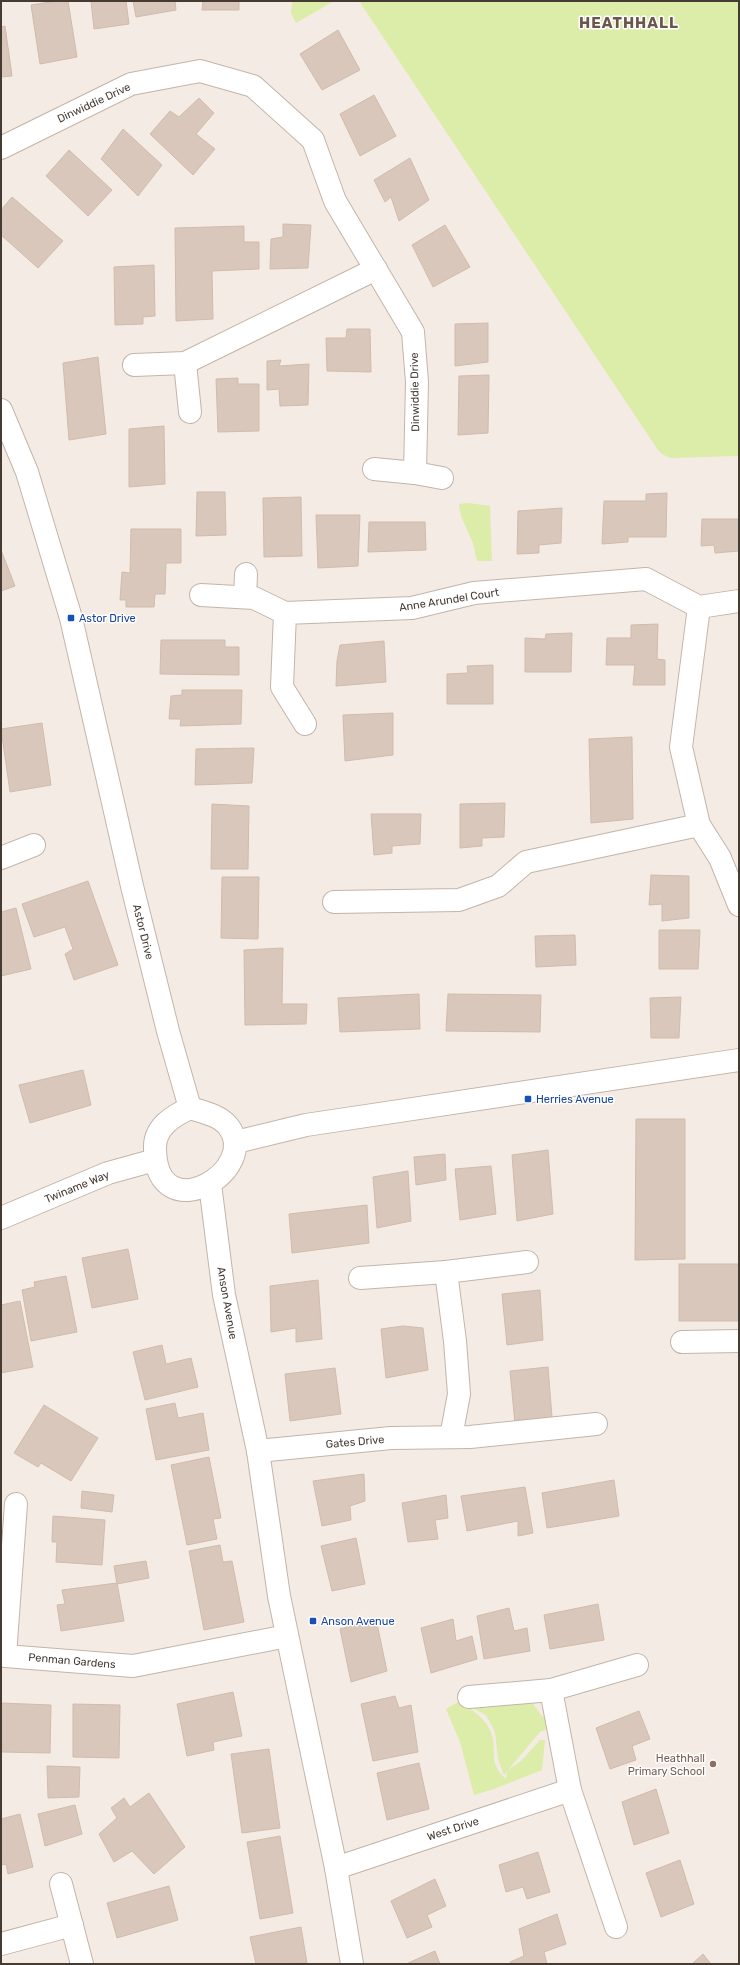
<svg xmlns="http://www.w3.org/2000/svg" width="740" height="1965" viewBox="0 0 740 1965" font-family="Rubik,sans-serif">
<rect width="100%" height="100%" fill="#f4ece4"/>
<g fill="#dceca9">
<path d="M292,1H334L296,23L291,13Z"/>
<path d="M359,1H739V456L670,458L662,454L658,450Z"/>
<path d="M469,503L490,506L492,561H477L473,543L461,516L459,504Z"/>
<path d="M461,1700C470,1709 486,1719 491,1732C498,1752 487,1762 506,1779L507,1772L504,1775L498,1759L495,1732L486,1715L469,1706L530,1700L542,1716L558,1725L540,1732L508,1770L521,1761L540,1740H545L542,1770L494,1789L474,1795L460,1742L446,1709Z"/>
</g>
<g fill="#d9c7bc" stroke="#d1bbab">
<path d="M56,1H68L77,57L40,64L31,5Z"/>
<path d="M91,1H126L129,24L94,29Z"/>
<path d="M133,1H175L176,10L136,17Z"/>
<path d="M203,1H239V10H202Z"/>
<path d="M5,26L12,76L1,77V27Z"/>
<path d="M338,30L360,70L322,90L300,54Z"/>
<path d="M374,95L396,136L360,156L340,114Z"/>
<path d="M199,98L214,113L196,134L215,149L193,175L150,134L170,111L179,117Z"/>
<path d="M123,129L162,165L138,196L101,159Z"/>
<path d="M69,150L112,190L88,216L46,176Z"/>
<path d="M410,158L429,200L399,221L391,197L385,202L374,180Z"/>
<path d="M12,197L63,241L38,268L1,235V210Z"/>
<path d="M283,224L311,225L308,268L270,269L271,239L283,237Z"/>
<path d="M445,225L470,267L433,287L412,245Z"/>
<path d="M244,226V242H259V269L212,271L213,319L176,321L175,228Z"/>
<path d="M154,265L155,316L143,317V324L115,325L114,267Z"/>
<path d="M488,323V362L455,366V324Z"/>
<path d="M347,329H370L371,372L327,371L326,338H346Z"/>
<path d="M98,357L106,434L69,440L63,363Z"/>
<path d="M281,360L279,366L309,364L308,405L280,406L279,389L267,390V361Z"/>
<path d="M489,375L488,433L458,435L459,376Z"/>
<path d="M238,378V384H259V431L218,432L216,379Z"/>
<path d="M164,426L165,484L129,487V429Z"/>
<path d="M197,492H225L226,535L196,536Z"/>
<path d="M667,493L666,537H628V542L602,544L604,501H646V494Z"/>
<path d="M301,497L302,556L264,557L263,498Z"/>
<path d="M562,508L561,543L539,545V553L517,554L518,511Z"/>
<path d="M316,515H360L358,566L318,568Z"/>
<path d="M702,519H739V551L715,553L714,545L701,546Z"/>
<path d="M369,522H425L426,550L368,552Z"/>
<path d="M131,529H181V563H166L165,594H155L154,607H126V600H120L122,572L130,573Z"/>
<path d="M1,550L15,586L1,591Z"/>
<path d="M658,624L657,659L665,660V685H633L635,665H606L607,638H631V625Z"/>
<path d="M572,633L571,672H525V638L545,639L546,634Z"/>
<path d="M161,640H225V647H239V675L160,674Z"/>
<path d="M384,641L386,682L336,686L337,661L340,645Z"/>
<path d="M493,665V704H447V674L468,673L467,666Z"/>
<path d="M182,690H242L241,724L180,726L181,719H169L171,696L182,695Z"/>
<path d="M393,713V755L345,761L343,715Z"/>
<path d="M42,723L51,785L10,792L1,729Z"/>
<path d="M632,737L633,819L591,823L589,739Z"/>
<path d="M254,748L252,783L195,785L196,749Z"/>
<path d="M505,803L504,837L482,838V846L460,848V804Z"/>
<path d="M212,804L249,806L248,869H211Z"/>
<path d="M371,814H421L420,844L392,846V853L374,855Z"/>
<path d="M651,875L689,876V918L662,921V904L649,905Z"/>
<path d="M222,877H259L258,939L221,938Z"/>
<path d="M88,881L118,965L74,980L65,954L73,949L65,927L34,937L22,904Z"/>
<path d="M16,908L31,969L1,976V912Z"/>
<path d="M659,930H700L698,969H659Z"/>
<path d="M575,935L576,965L536,967L535,936Z"/>
<path d="M283,948L282,1004H307L306,1024L245,1025L244,950Z"/>
<path d="M419,994L420,1029L340,1032L338,998Z"/>
<path d="M448,994L541,995L540,1032L446,1031Z"/>
<path d="M681,997L679,1038H651L650,998Z"/>
<path d="M83,1070L91,1105L30,1123L19,1085Z"/>
<path d="M636,1119H685V1259L635,1260Z"/>
<path d="M548,1150L553,1214L517,1221L512,1155Z"/>
<path d="M445,1154L446,1180L416,1185L414,1157Z"/>
<path d="M491,1166L496,1214L460,1220L455,1169Z"/>
<path d="M408,1171L411,1221L377,1228L373,1177Z"/>
<path d="M367,1205L369,1243L292,1253L289,1214Z"/>
<path d="M128,1249L138,1299L92,1308L82,1258Z"/>
<rect x="679" y="1264" width="60" height="57"/>
<path d="M66,1276L77,1332L31,1341L22,1290L35,1287L34,1282Z"/>
<path d="M318,1280L322,1339L296,1342V1328L271,1332L270,1286Z"/>
<path d="M540,1290L543,1340L507,1345L502,1294Z"/>
<path d="M20,1301L33,1367L1,1373V1305Z"/>
<path d="M403,1326L423,1328L428,1370L386,1378L381,1329Z"/>
<path d="M162,1345L166,1364L191,1358L198,1387L145,1400L133,1352Z"/>
<path d="M548,1367L552,1417L515,1424L510,1371Z"/>
<path d="M335,1368L341,1414L290,1421L285,1374Z"/>
<path d="M175,1403L178,1418L203,1413L209,1450L156,1460L146,1409Z"/>
<path d="M44,1405L98,1438L71,1481L41,1463L38,1467L14,1453Z"/>
<path d="M209,1457L221,1518L213,1519L217,1539L187,1545L171,1465Z"/>
<path d="M364,1474L365,1501L350,1506L351,1520L322,1526L313,1481Z"/>
<path d="M614,1480L619,1516L547,1528L542,1493Z"/>
<path d="M525,1487L533,1533L518,1536V1521L467,1531L461,1496Z"/>
<path d="M82,1491L114,1495L112,1512L81,1508Z"/>
<path d="M446,1495L448,1518L435,1520L438,1539L408,1542L402,1503Z"/>
<path d="M53,1516L105,1520L102,1565L56,1562L57,1542H52Z"/>
<path d="M356,1538L365,1584L332,1591L321,1546Z"/>
<path d="M220,1545L223,1562L232,1561L244,1622L204,1630L189,1551Z"/>
<path d="M146,1561L149,1578L117,1584L114,1566Z"/>
<path d="M117,1583L124,1621L61,1631L57,1605L65,1604L62,1590Z"/>
<path d="M598,1604L604,1640L550,1649L544,1615Z"/>
<path d="M509,1608L514,1631L527,1628L530,1651L484,1659L477,1616Z"/>
<path d="M376,1619L387,1671L351,1682L340,1629Z"/>
<path d="M453,1619L456,1641L472,1636L477,1659L431,1673L421,1628Z"/>
<path d="M233,1692L242,1736L213,1742L214,1750L187,1756L177,1704Z"/>
<path d="M395,1696L399,1708L411,1705L418,1752L373,1761L361,1704Z"/>
<path d="M1,1703L51,1705L50,1753L1,1752Z"/>
<path d="M73,1704L120,1705L119,1758L73,1757Z"/>
<path d="M639,1711L650,1739L632,1746L636,1760L610,1769L596,1728Z"/>
<path d="M269,1749L280,1828L242,1833L231,1754Z"/>
<path d="M419,1763L429,1809L387,1820L377,1773Z"/>
<path d="M47,1766L80,1767L79,1797L48,1798Z"/>
<path d="M656,1789L669,1833L634,1845L622,1802Z"/>
<path d="M149,1793L185,1847L154,1874L132,1851L114,1862L99,1834L117,1818L111,1808L124,1798L130,1807Z"/>
<path d="M75,1805L82,1834L45,1846L38,1814Z"/>
<path d="M20,1814L33,1867L8,1874L6,1864L1,1865V1819Z"/>
<path d="M280,1836L293,1913L260,1919L247,1842Z"/>
<path d="M538,1852L550,1892L527,1899L523,1887L506,1892L499,1865Z"/>
<path d="M680,1860L694,1904L661,1917L646,1873Z"/>
<path d="M435,1879L446,1906L427,1915L432,1927L407,1938L391,1901Z"/>
<path d="M169,1886L178,1920L117,1938L107,1903Z"/>
<path d="M557,1914L566,1944L544,1952L547,1964H511L510,1962L524,1956L519,1929Z"/>
<path d="M301,1927L307,1963L256,1964L250,1937Z"/>
<path d="M435,1951L440,1964H406Z"/>
<path d="M703,1954L711,1964H692Z"/>
</g>
<g fill="none" stroke-linecap="round" stroke-linejoin="round">
<g stroke="#c3b4a9" stroke-width="24">
<g id="minor">
<path d="M1,148L131,84L200,71L253,86L313,140L335,201L413,332L417,382L415,473L442,478"/>
<path d="M185,363L190,412"/>
<path d="M134,365L185,363L376,269"/>
<path d="M1,410L27,472L71,618L132,886L168,1031L190,1108"/>
<path d="M374,469L415,473"/>
<path d="M201,595L254,598L285,613"/>
<path d="M245,597L246,574"/>
<path d="M699,607L681,747L699,825L720,858L739,905"/>
<path d="M305,724L282,687L285,613L412,608L474,593L646,579L699,607L739,601"/>
<path d="M1,858L34,845"/>
<path d="M334,902L459,900L498,886L526,862L699,825"/>
<path d="M190,1108C203,1112 219,1115 228,1126C263,1169 157,1233 155,1149C154,1127 173,1116 190,1108Z"/>
<path d="M236,1142L306,1125L739,1060"/>
<path d="M210,1184L224,1295L258,1451L279,1596L336,1868L352,1964"/>
<path d="M1,1218L108,1173L155,1160"/>
<path d="M446,1272L455,1341L459,1394L451,1437"/>
<path d="M360,1278L446,1272L527,1262"/>
<path d="M682,1342L739,1341"/>
<path d="M258,1451L391,1438L470,1437L596,1424"/>
<path d="M16,1504L5,1656L133,1666L287,1636"/>
<path d="M551,1690L570,1790L616,1927"/>
<path d="M469,1697L551,1690L637,1665"/>
<path d="M336,1868L570,1790"/>
<path d="M61,1884L82,1964"/>
<path d="M1,1944L72,1925"/>
</g>
</g>
<use href="#minor" stroke="#fff" stroke-width="22"/>
</g>
<g fill="#1a4fb4" stroke="#fff" stroke-width="1.5">
<rect x="67" y="614" width="8" height="8" rx="2"/>
<rect x="524" y="1095" width="8" height="8" rx="2"/>
<rect x="309" y="1617" width="8" height="8" rx="2"/>
</g>
<circle fill="#8d6e63" stroke="#fff" stroke-width="1.5" cx="713" cy="1764" r="4"/>
<g text-anchor="middle" dominant-baseline="central" stroke-width="3" stroke-linejoin="round" paint-order="stroke">
<g font-size="11" fill="#463b33" stroke="#fff">
<text transform="translate(94 103) rotate(-25)">Dinwiddie Drive</text>
<text transform="translate(415 392) rotate(-91)">Dinwiddie Drive</text>
<text transform="translate(449 600) rotate(-9)">Anne Arundel Court</text>
<text transform="translate(143 932) rotate(76)">Astor Drive</text>
<text transform="translate(77 1187) rotate(-22)">Twiname Way</text>
<text transform="translate(227 1303) rotate(80)">Anson Avenue</text>
<text transform="translate(355 1442) rotate(-5)">Gates Drive</text>
<text transform="translate(72 1661) rotate(5)">Penman Gardens</text>
<text transform="translate(453 1829) rotate(-18)">West Drive</text>
</g>
<g font-size="11" fill="#164399" stroke="#fff" text-anchor="start">
<text x="79" y="618">Astor Drive</text>
<text x="536" y="1099">Herries Avenue</text>
<text x="321" y="1621">Anson Avenue</text>
</g>
<g font-size="11" fill="#785e54" stroke="#fff" text-anchor="end">
<text x="705" y="1758">Heathhall<tspan x="705" dy="13">Primary School</tspan></text>
</g>
<g font-size="15" font-weight="bold" letter-spacing="1" fill="#6a564a" stroke="#fff">
<text x="629" y="23">HEATHHALL</text>
</g>
</g>
<rect width="740" height="1965" fill="none" stroke="#463b33" stroke-width="4"/>
</svg>
